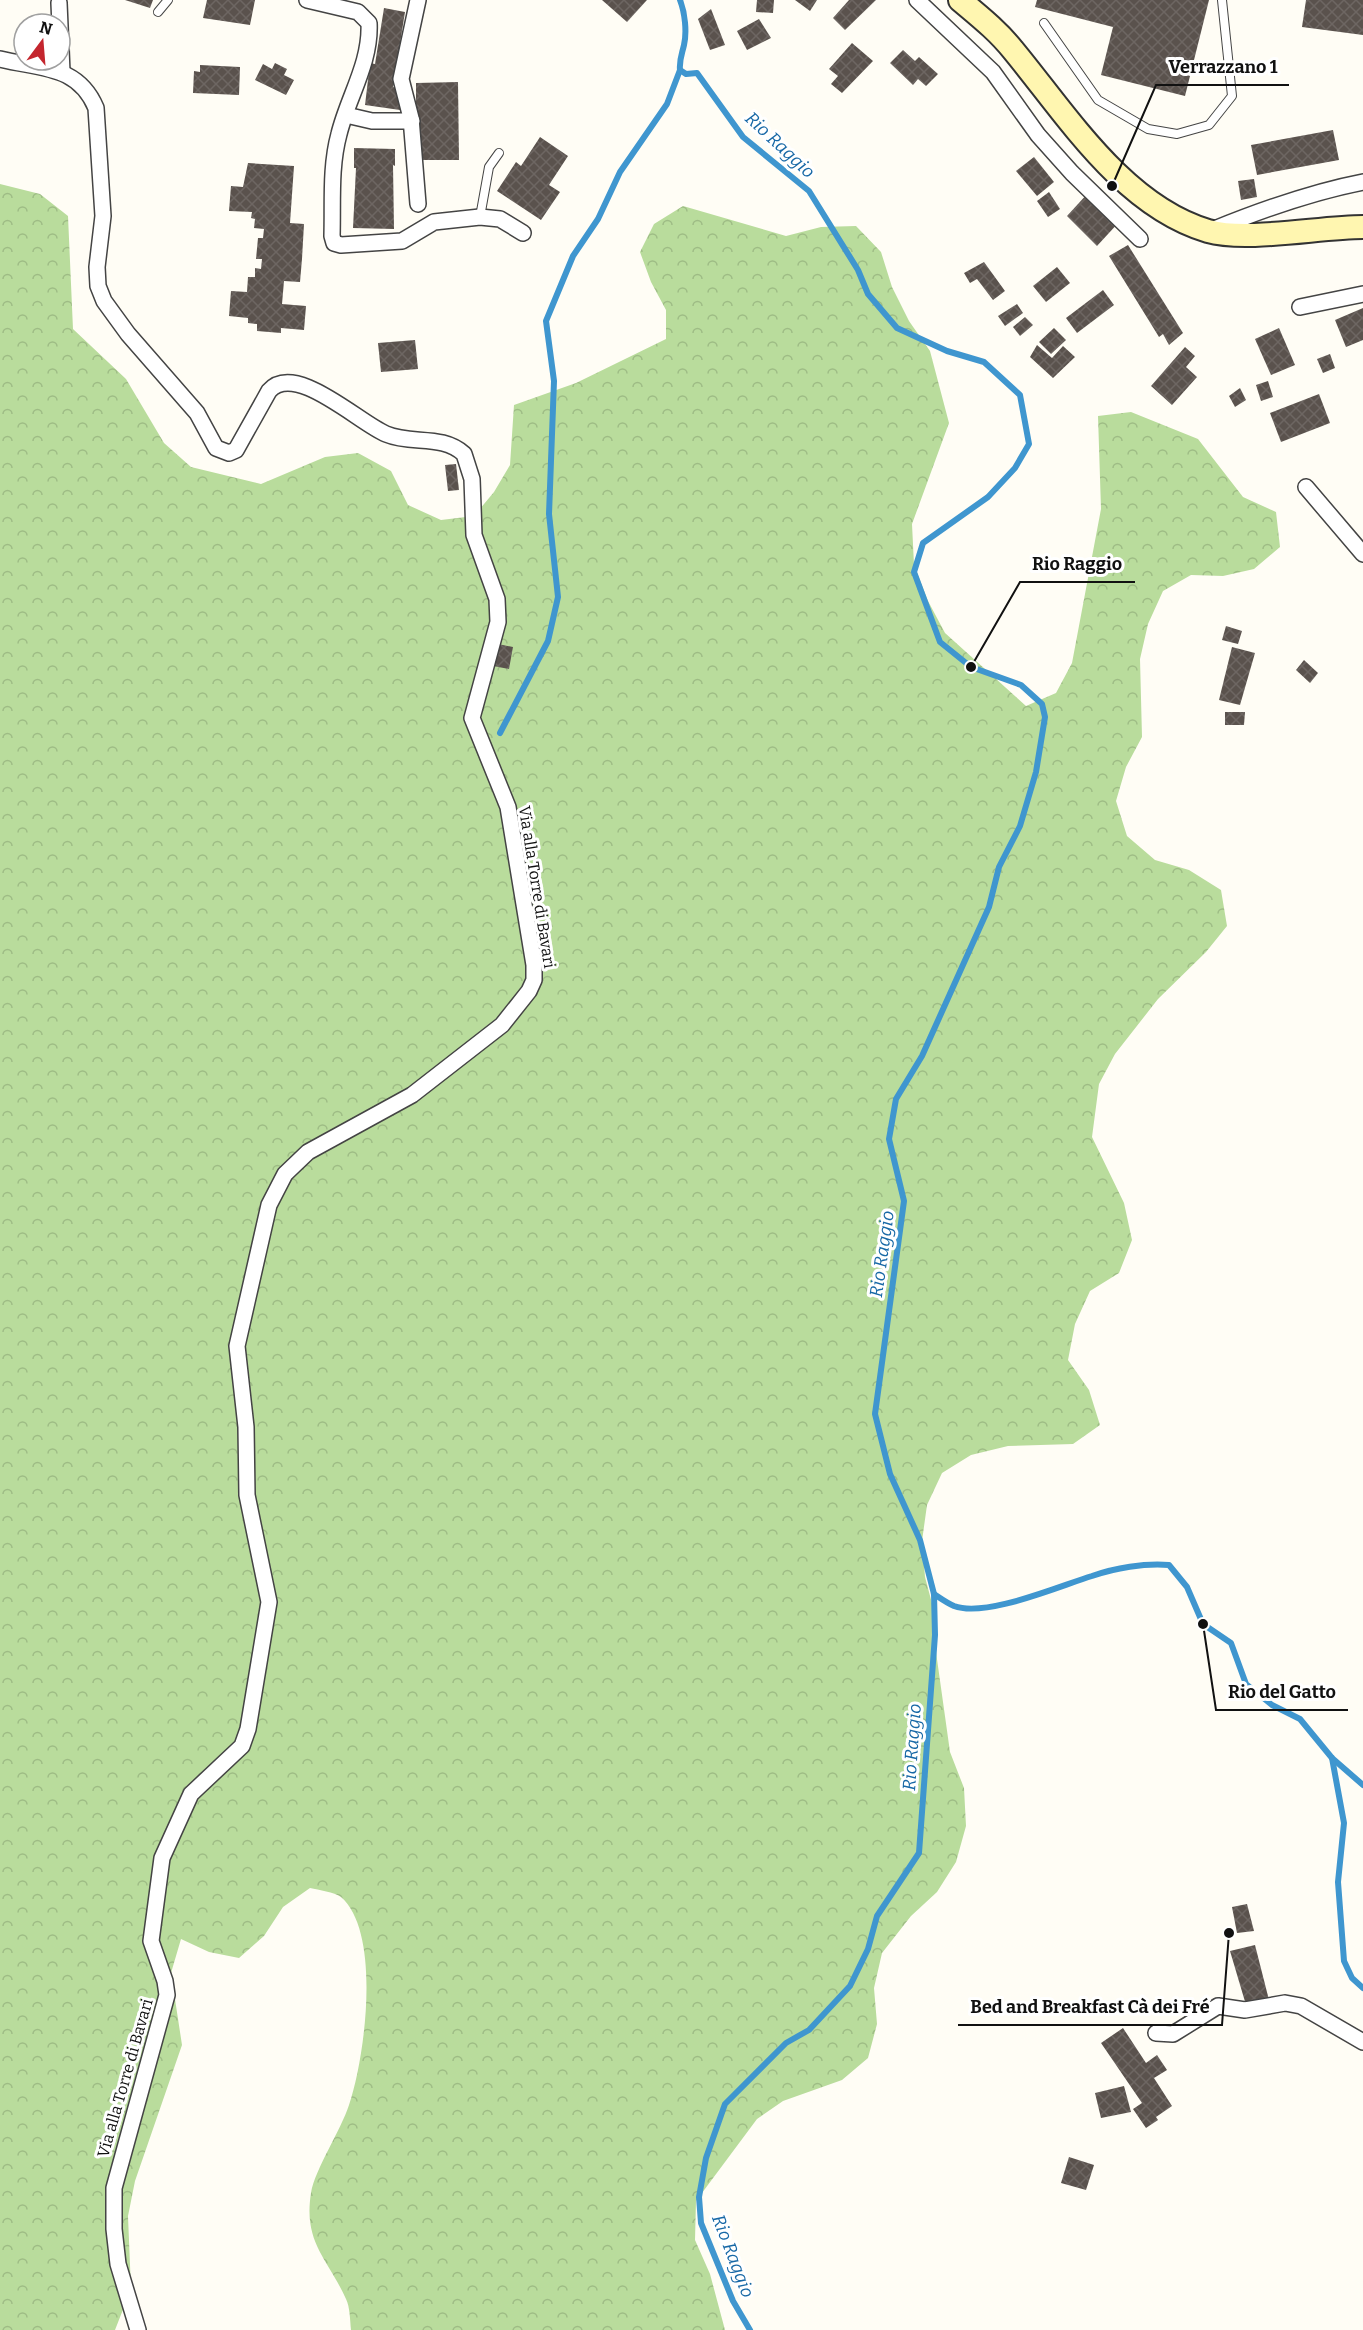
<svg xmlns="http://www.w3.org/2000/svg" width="1363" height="2330" viewBox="0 0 1363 2330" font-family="Bitter,serif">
<defs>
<pattern id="forest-crowns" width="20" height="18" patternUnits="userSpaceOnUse" patternTransform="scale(1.5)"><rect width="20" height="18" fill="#b9dc9c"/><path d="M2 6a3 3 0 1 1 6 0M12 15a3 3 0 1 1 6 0" fill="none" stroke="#9ebc85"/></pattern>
<pattern id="building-cross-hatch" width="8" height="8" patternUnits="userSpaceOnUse" patternTransform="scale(1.5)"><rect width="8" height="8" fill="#5a524d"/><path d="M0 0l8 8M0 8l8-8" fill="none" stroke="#6d6662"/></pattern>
</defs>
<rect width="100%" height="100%" fill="#fffdf5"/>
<path fill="url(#forest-crowns)" d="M0,184L40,194L68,216L73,329L126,379L164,443L191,467L261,484L325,457L358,453L391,471L408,505L441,520L474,516L494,492L510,465L514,405L576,383L666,339V310L651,282L640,252L654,224L683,206L786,236L821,227L856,226L881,252L892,287L909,321L930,351L949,423L912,524L914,565L928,601L945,633L1026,706L1056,693L1072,663L1101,509L1098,416L1131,412L1198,439L1243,497L1276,512L1280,547L1254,569L1223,576L1191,575L1163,591L1148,624L1140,659L1142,737L1126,767L1116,801L1127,836L1155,860L1189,870L1221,890L1227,926L1206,952L1158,999L1115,1054L1099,1084L1092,1137L1124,1203L1132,1240L1119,1273L1090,1291L1075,1324L1068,1360L1089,1390L1100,1425L1073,1444L1008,1446L971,1455L942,1473L927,1505L922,1541L925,1577L934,1611L936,1652L950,1752L964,1788L966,1826L956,1862L937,1892L911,1916L882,1953L874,1988L877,2024L868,2058L842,2080L783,2101L757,2119L696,2201L695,2240L710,2274L725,2330H351C350,2320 350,2307 346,2299C328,2259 303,2243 311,2193C315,2169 341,2130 349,2105C365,2058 382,1933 341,1897C334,1892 319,1890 310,1888L283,1907L264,1936L239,1958L209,1952L181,1939L171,1973L182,2045L135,2181L128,2216L131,2289L115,2330H0Z"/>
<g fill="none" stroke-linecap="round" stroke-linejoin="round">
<g stroke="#3f96cf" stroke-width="6">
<path d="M680,0C685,13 687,32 684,45C682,54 679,60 680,70L686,74L697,73L743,137L809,191L858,270L868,294L897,328L947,351L984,362L1020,395L1029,444L1015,468L988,497L923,543L914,572L940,642L971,667L1021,685L1042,704L1045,717L1036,772L1020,826L999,867L989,907L922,1056L896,1099L889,1139L904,1201L875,1414L890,1474L920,1540L934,1594L935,1635L919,1853L877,1916L868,1949L850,1986L809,2030L786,2043L725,2104L706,2158L699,2197L701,2223L733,2301L750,2330"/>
<path d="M500,733L548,641L558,597L549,514L554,381L546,321L573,256L598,219L620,172L667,104L680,70"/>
<path d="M934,1594C940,1598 947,1603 954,1606C986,1618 1059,1586 1092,1576C1115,1568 1144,1563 1169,1565L1187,1587L1203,1624L1231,1643L1246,1684L1272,1705L1300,1719L1332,1758L1363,1785"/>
<path d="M1332,1758L1344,1823L1338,1882L1344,1961L1352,1978L1363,1988"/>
</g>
</g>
<g fill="url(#building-cross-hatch)">
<path d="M125,0H153L150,8Z"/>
<path d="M207,0H255L250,25L203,18Z"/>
<path d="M602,0H647L627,22Z"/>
<path d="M757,0H774L773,13L756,12Z"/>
<path d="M795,0H817L810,11Z"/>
<path d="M849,0H876L845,30L833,18Z"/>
<path d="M1037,0H1209L1185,96L1101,75L1113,27L1035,7Z"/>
<path d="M1306,0H1363V35L1302,27Z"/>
<path d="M384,8L405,12L393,87L398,88L403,108L400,110L365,105L370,63L375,64Z"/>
<path d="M711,9L725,45L710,50L698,19Z"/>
<path d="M759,19L771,38L747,50L737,31Z"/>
<path d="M852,43L873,61L842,93L831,84L838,76L829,69Z"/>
<path d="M903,50L915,61L919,57L938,74L926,86L918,79L913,85L890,63Z"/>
<path d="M275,63L287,69L284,75L294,80L286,95L255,80L263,64L272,69Z"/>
<path d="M200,65L240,67L239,95L193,93L194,71L200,72Z"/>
<path d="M458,82L459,160H416V83Z"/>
<path d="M1333,130L1339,160L1257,175L1251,145Z"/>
<path d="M540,137L568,156L549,185L560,192L541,220L497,191L516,162L521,166Z"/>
<path d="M354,148L395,149V166L393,165L394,229L353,228L356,168H354Z"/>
<path d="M1034,157L1054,182L1037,196L1016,171Z"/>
<path d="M248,163L294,166L290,223L304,224L302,259L300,282L284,281L282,304L306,306L304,330L281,328V333L257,331V324L248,323V318L229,316L231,291L247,292L248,277H255V268L261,269L262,259H256L258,238H263L264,229L254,228L255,219L251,218L252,212L229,211L231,186L243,187Z"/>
<path d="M1254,179L1257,197L1241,200L1238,181Z"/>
<path d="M1049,192L1060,209L1048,217L1037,201Z"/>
<path d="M1089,192L1120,221L1097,246L1067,216Z"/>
<path d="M1128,245L1183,333L1169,345L1163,334L1159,337L1109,256Z"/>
<path d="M984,262L1005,291L993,300L977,279L970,283L964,273Z"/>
<path d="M1057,267L1070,283L1046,302L1033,286Z"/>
<path d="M1103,290L1114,305L1077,333L1066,318Z"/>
<path d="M1017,304L1023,313L1005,326L998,316Z"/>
<path d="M1363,308V340L1346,347L1335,320Z"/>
<path d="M1025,317L1033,325L1020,336L1013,327Z"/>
<path d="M1054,328L1066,340L1051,354L1039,342Z"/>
<path d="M1279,328L1295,365L1271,375L1255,339Z"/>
<path d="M415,340L418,369L381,372L378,343Z"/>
<path d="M1037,345L1052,358L1063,346L1075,357L1053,378L1030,357Z"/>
<path d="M1185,347L1195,356L1186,367L1197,377L1172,405L1151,386Z"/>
<path d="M1330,354L1335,368L1323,373L1317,359Z"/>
<path d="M1268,381L1273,397L1261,401L1256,385Z"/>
<path d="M1240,388L1246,400L1235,407L1229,396Z"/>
<path d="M1319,394L1330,423L1281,442L1270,413Z"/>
<path d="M456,464L459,490L448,491L445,465Z"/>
<path d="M1226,626L1242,631L1238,644L1222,640Z"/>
<path d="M498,644L513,647L509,669L493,666Z"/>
<path d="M1232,647L1255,653L1240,705L1219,700Z"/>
<path d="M1304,660L1318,673L1310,683L1296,670Z"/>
<path d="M1225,712H1245L1244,725H1225Z"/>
<path d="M1247,1904L1254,1931L1237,1933L1232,1907Z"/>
<path d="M1255,1945L1269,2000L1246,2005L1230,1951Z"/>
<path d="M1123,2028L1146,2063L1157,2055L1167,2070L1154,2078L1172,2106L1156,2117L1158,2120L1146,2128L1133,2109L1142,2103L1101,2043Z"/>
<path d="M1124,2086L1131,2112L1101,2118L1095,2093Z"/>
<path d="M1069,2157L1094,2165L1086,2190L1061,2183Z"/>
</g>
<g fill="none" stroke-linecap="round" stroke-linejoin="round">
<g stroke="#444" stroke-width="10">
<g id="lane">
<path d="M158,12L168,0"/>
<path d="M1044,23L1098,100L1148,129L1177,134L1209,125L1232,96L1222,0"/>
<path d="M480,217L489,167L499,153"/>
</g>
</g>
<g stroke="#444" stroke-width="18">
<g id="street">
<path d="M307,0L358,12L369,23C371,63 348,97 339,134C330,167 333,202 332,236L334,243L341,245L402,241L434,222L480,217L500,219L523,233"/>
<path d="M917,0L993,72L1038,135L1072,173L1140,239"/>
<path d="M59,3L62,72"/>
<path d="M0,59C41,69 78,65 96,108L103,216L97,267L98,286L104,301L128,334L197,413L216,448L229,453L236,450L269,391C295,361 359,423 386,434C412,445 442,434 464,454L472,479L474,535L497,599L498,622L472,718L508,807L534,965V980L529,991L502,1025L412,1095L308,1152L285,1174L269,1205L237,1346L246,1427L247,1495L269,1602L248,1729L242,1746L191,1794L162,1858L151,1941L165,1981L167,1995L114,2188V2229L118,2264L138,2330"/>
<path d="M346,115L372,121H412"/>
<path d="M418,204L411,118L401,79L418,0"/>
<path d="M1212,230C1261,210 1311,192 1363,182"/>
<path d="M1300,307L1363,294"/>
<path d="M1306,487L1363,554"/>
<path d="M1156,2033L1173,2034L1218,2006L1245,2010L1285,2003L1301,2006L1363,2042"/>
</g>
</g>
<g stroke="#333" stroke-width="26">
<path id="secondary" d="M960,0C979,16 998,31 1013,50C1066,114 1123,206 1208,231C1247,242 1320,227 1363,227"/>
</g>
<use href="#lane" stroke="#fff" stroke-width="8"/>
<use href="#street" stroke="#fff" stroke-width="15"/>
<use href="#secondary" stroke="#fff6b0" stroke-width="22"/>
</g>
<g text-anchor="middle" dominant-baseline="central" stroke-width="6" stroke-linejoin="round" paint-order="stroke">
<g font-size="16" fill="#111" stroke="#fff">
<text transform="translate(537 887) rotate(81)">Via alla Torre di Bavari</text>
<text transform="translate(125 2078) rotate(-74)">Via alla Torre di Bavari</text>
</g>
<g font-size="18" font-style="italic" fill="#1768a6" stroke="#fff">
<text transform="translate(780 145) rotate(43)">Rio Raggio</text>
<text transform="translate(882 1254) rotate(-82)">Rio Raggio</text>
<text transform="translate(912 1747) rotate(-86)">Rio Raggio</text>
<text transform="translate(733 2256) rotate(69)">Rio Raggio</text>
</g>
</g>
<path fill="none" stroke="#111" stroke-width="2" d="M1112 186L1156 85H1289M971 667L1020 582H1135M1203 1624L1216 1710H1348M1229 1933L1222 2025H958"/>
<g fill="#111" stroke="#fff" stroke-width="2">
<circle cx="1112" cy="186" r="6"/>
<circle cx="971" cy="667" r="6"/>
<circle cx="1203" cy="1624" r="6"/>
<circle cx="1229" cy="1933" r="6"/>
</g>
<g font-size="18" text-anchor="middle" font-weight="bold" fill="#111" stroke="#fff" stroke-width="6" stroke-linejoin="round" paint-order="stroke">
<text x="1223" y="73">Verrazzano 1</text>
<text x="1077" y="570">Rio Raggio</text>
<text x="1282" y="1698">Rio del Gatto</text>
<text x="1090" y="2013">Bed and Breakfast Cà dei Fré</text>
</g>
<g transform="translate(42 42) rotate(16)"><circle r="28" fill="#ffffff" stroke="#a0a0a0" stroke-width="1.5"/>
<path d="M0-4.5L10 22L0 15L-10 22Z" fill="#c4262e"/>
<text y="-9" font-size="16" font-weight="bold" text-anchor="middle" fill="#111111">N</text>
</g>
</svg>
